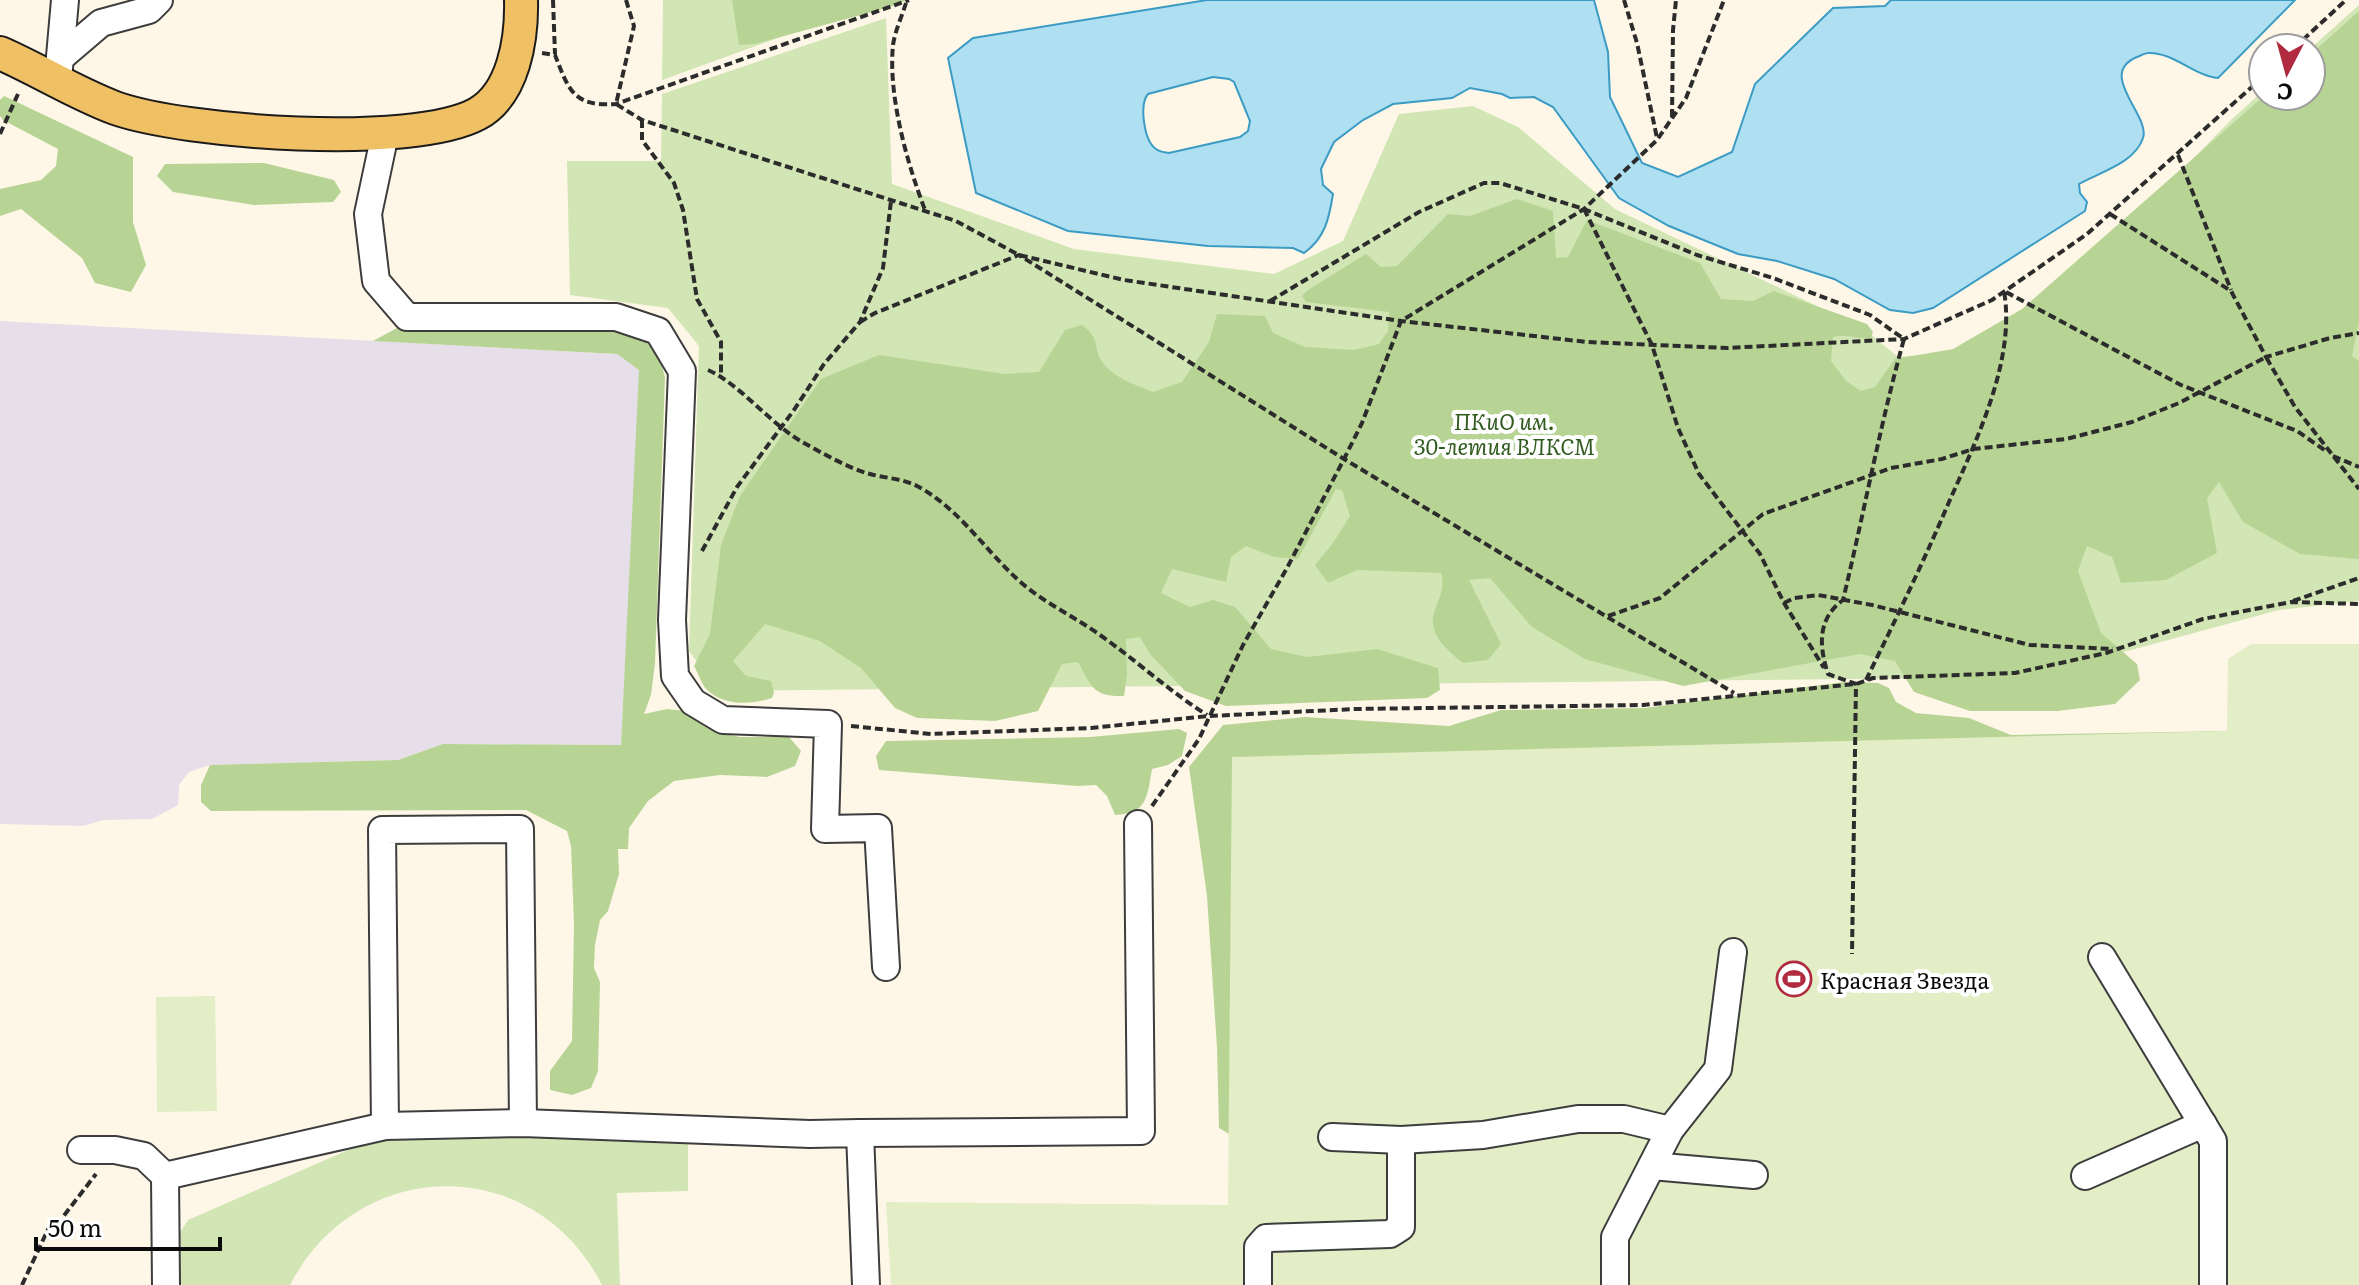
<svg xmlns="http://www.w3.org/2000/svg" width="2359" height="1285" viewBox="0 0 2359 1285" font-family="Literata,serif">
<rect width="100%" height="100%" fill="#fef7e7"/>
<path fill="#e6dee9" d="M0,321L617,354L640,370L621,745L443,744L398,760L210,765L189,772L179,785L178,805L152,819L103,820L83,826L0,824Z"/>
<g fill="#d2e5b4">
<path d="M663,0H883L662,80Z"/>
<path d="M2359,5V601L2279,610L2031,677L719,691L689,651L699,346L668,308L570,295L567,161H661L662,94L886,18L892,184L1074,249L1274,274L1343,241L1399,114L1473,106L1518,127L1615,209L1863,328L1898,357L1953,352L2024,310L2112,242L2231,120L2263,91V96H2311V48Z"/>
<path d="M517,1132L688,1141V1191L617,1193L620,1285H602C535,1153 358,1154 290,1285H177L176,1239L188,1220L380,1136Z"/>
</g>
<g fill="#b8d495">
<path d="M732,0H907L890,7L755,44L739,45Z"/>
<path d="M2359,11V321L2352,356L2359,361V559L2300,554L2243,522L2219,482L2207,498L2217,553L2166,580L2121,583L2112,557L2087,546L2078,571L2101,633L2137,664L2140,680L2115,704L2057,711H1970L1914,692L1895,661L1860,654L1683,686L1585,659L1532,627L1490,578L1469,580L1501,644L1488,660L1463,663C1447,650 1426,633 1435,610C1440,595 1445,588 1441,573L1357,570L1328,583L1315,565L1333,543L1350,516L1342,490L1336,489L1298,559L1274,557L1246,546L1231,557L1226,582L1172,569L1161,593L1190,607L1213,600L1235,607L1271,649L1307,657L1377,649L1438,668L1440,690L1427,698L1226,706L1185,691L1150,654L1140,637L1126,639L1127,674L1124,696C1093,697 1092,687 1078,662L1062,664L1038,711L995,721L917,718L895,708L861,668L820,641L765,624L733,661L746,676L771,681L774,693L772,698C751,705 725,706 707,690C702,685 698,673 694,666L710,634L721,545L740,496L821,379L879,355L1005,374L1039,372L1065,330L1082,325C1102,340 1092,348 1103,363C1115,379 1137,385 1153,392L1182,382L1209,342L1217,314L1265,316L1273,333L1305,347L1354,350L1379,344L1388,331L1389,312L1306,302L1302,296L1308,290L1366,254L1381,267L1397,266L1448,214L1470,216L1517,199L1553,211L1556,258L1568,257L1587,220L1700,263L1721,299L1753,301L1774,291L1867,324L1873,332L1871,338C1857,340 1847,333 1833,337L1831,361L1846,381L1861,391L1875,387L1895,359L1953,349L2022,309L2264,96H2311V54Z"/>
<path d="M4,96L133,157V222L146,265L131,292L95,283L82,258L21,209L0,216V189L41,180L56,166L58,149L3,120L0,116V100Z"/>
<path d="M264,163L334,180L341,192L333,202L254,205L173,192L157,176L165,164Z"/>
<path d="M410,321L620,328C647,340 658,347 665,377L655,663L651,695L644,714L667,709L687,711L718,732L740,737H789L801,751L795,766L767,777L720,775L674,781L648,801L629,828L628,849H618L619,874L608,911L600,920L595,945L594,968L600,982L598,1071L591,1088L572,1095L550,1090V1071L572,1041L574,924L571,846L567,831L526,810L211,811L201,802V785L210,765L398,760L443,744L621,745L639,370L617,354L373,341Z"/>
<path d="M1844,682L1878,683L1889,688L1896,702L1916,713L1969,718L2011,735L2227,731L1234,1137L1219,1128L1217,1048L1207,896L1189,767L1223,725L1305,717L1449,726L1501,710L1645,708Z"/>
<path d="M1179,729L1187,733L1182,756L1168,765L1152,769C1147,796 1148,814 1115,815L1107,796L1096,785L1077,786L879,770L876,756L886,741L1090,737Z"/>
</g>
<g fill="#e3edc6">
<path d="M2251,644H2359V1285H891L886,1202L1228,1205L1232,757L2227,731L2228,659Z"/>
<path d="M215,996L217,1111L157,1112L156,997Z"/>
</g>
<path fill="#afe0f2" stroke="#3b9bc4" stroke-width="2" fill-rule="evenodd" d="M1207,0H1594L1608,52L1610,97L1642,163L1678,177L1732,152L1755,84L1833,8L1885,6L1891,0H2295L2218,78C2194,76 2174,52 2148,53C2145,53 2140,56 2137,57C2096,74 2151,116 2143,138C2135,163 2100,172 2079,184L2080,193L2087,202L2085,211L1933,308L1913,313L1890,310L1834,279L1777,261L1738,254L1669,226L1619,198L1553,107L1534,97L1510,98L1502,94L1470,88L1452,98L1393,104L1363,120L1334,142L1321,169L1323,185L1333,194C1329,219 1325,238 1304,253L1293,248L1208,246L1068,231L976,193L948,58L973,38ZM1213,77L1229,79L1234,82L1250,121L1248,131L1240,137L1169,153C1164,152 1160,152 1156,149C1144,141 1139,105 1148,94Z"/>
<g fill="none" stroke-linecap="round" stroke-linejoin="round">
<g stroke="#3d3d3d" stroke-width="30">
<g id="minor">
<path d="M60,58L101,23L149,10L159,0"/>
<path d="M59,68L65,0"/>
<path d="M385,134L368,214L376,281L407,317H616L658,331L682,371L672,620L675,676L693,702L723,720L828,724L825,829L878,828L886,967"/>
<path d="M2102,957L2213,1141V1285"/>
<path d="M385,1126L382,830L520,829L523,1123"/>
<path d="M860,1133L1141,1131L1138,824"/>
<path d="M1332,1137L1401,1140L1483,1135L1578,1119H1624L1670,1130"/>
<path d="M81,1150H115L144,1156L165,1176L166,1285"/>
<path d="M1652,1166L1754,1175"/>
<path d="M165,1176L385,1126L523,1123L810,1134L860,1133L866,1285"/>
<path d="M2085,1176L2203,1124"/>
<path d="M1258,1285V1247L1266,1238L1390,1234L1401,1227V1140"/>
<path d="M1615,1285V1237L1670,1130L1718,1069L1733,952"/>
</g>
</g>
<g stroke="#1b1b1b" stroke-width="36">
<path id="major" d="M0,53C39,70 75,93 115,108C186,133 412,149 477,114C514,94 522,38 521,0"/>
</g>
<g stroke="#2c2c2c" stroke-width="4" stroke-dasharray="8 4" stroke-linecap="butt">
<path d="M553,0L555,54"/>
<path d="M626,0L634,26L616,104L642,120L956,221L1019,255L1124,280L1401,321L1587,342L1727,348L1904,339L1992,300L2087,234L2263,77"/>
<path d="M1624,0L1637,43L1657,138"/>
<path d="M906,3C902,16 895,31 893,45C888,96 907,163 925,210"/>
<path d="M2294,48L2346,0"/>
<path d="M542,53L555,55C569,91 574,107 616,104L909,0"/>
<path d="M1672,117L1673,30L1676,0"/>
<path d="M642,120V140L674,183L683,210L697,299L721,342V376"/>
<path d="M0,134L18,94"/>
<path d="M2178,155L2231,290"/>
<path d="M1584,209L1652,345L1678,428L1699,474L1760,554L1784,603L1824,668"/>
<path d="M2110,214L2231,291L2266,357L2330,338L2359,333"/>
<path d="M1270,301L1419,212L1484,183H1500L1584,209L1697,255L1773,278L1870,315L1904,339C1880,425 1864,513 1843,600C1817,619 1819,646 1828,674L1856,684L1852,954"/>
<path d="M860,322L875,313L1019,255L1344,459L1734,693"/>
<path d="M708,370C740,384 771,425 804,443C824,454 848,468 870,474C885,478 904,479 917,486C957,507 983,547 1015,577C1040,601 1072,615 1100,635C1137,661 1169,691 1207,715"/>
<path d="M2333,456L2359,467"/>
<path d="M702,551L737,487L794,410L824,364L860,322L883,268L891,201"/>
<path d="M2293,601L2359,578"/>
<path d="M1784,603L1794,598L1818,595L1872,605L2030,645L2113,649"/>
<path d="M1608,616L1660,598L1763,514L1891,468L1942,459L1973,449L2066,439L2132,422L2179,403L2266,357L2295,407L2359,489"/>
<path d="M1866,680C1895,621 1923,563 1949,502C1976,441 2016,360 2004,291L2181,385L2297,431L2326,451"/>
<path d="M851,726L931,734L1091,728L1209,716L1355,709L1643,705L1856,684L1873,678L2015,673L2106,653L2203,619L2291,602L2359,604"/>
<path d="M1152,806L1199,739L1243,645L1287,568L1344,459L1362,423L1401,321L1584,209L1657,140L1686,98L1724,0"/>
<path d="M22,1285L50,1225L59,1222L96,1174"/>
</g>
<use href="#minor" stroke="#fff" stroke-width="26"/>
<use href="#major" stroke="#f0c065" stroke-width="32"/>
</g>
<defs>
<g id="stadium-ring" transform="scale(1.8)"><circle r="9.5" fill="#fff" stroke="#b02b3f" stroke-width="1.5"/><path d="M0-5a6.5 5 0 1 0 0 10a6.5 5 0 1 0 0-10ZM-3.5-1.8h7v3.6h-7Z" fill="#b02b3f"/></g>
</defs>
<g fill-rule="evenodd">
<use href="#stadium-ring" x="1794" y="979"/>
</g>
<g text-anchor="middle" dominant-baseline="central" stroke-width="8" stroke-linejoin="round" paint-order="stroke">
<g font-size="22" font-style="italic" fill="#325c1f" stroke="#fff">
<text x="1504" y="420">ПКиО им.<tspan x="1504" dy="25">30-летия ВЛКСМ</tspan></text>
</g>
<g font-size="22" fill="#0a0a0a" stroke="#fff" text-anchor="start">
<text x="1820" y="979">Красная Звезда</text>
</g>
</g>
<g transform="translate(2287 72) rotate(186)"><circle r="38" fill="#ffffff" stroke="#9d9d9d" stroke-width="2"/>
<path d="M0-6L14 30L0 20L-14 30Z" fill="#b02b3f"/>
<text y="-12" font-size="22" font-weight="bold" text-anchor="middle" fill="#0a0a0a">С</text>
</g>
<path d="M36 1237v12h184v-12" fill="none" stroke="#0a0a0a" stroke-width="4"/>
<text x="48" y="1237" font-size="24" fill="#0a0a0a" stroke="#ffffff" stroke-width="6" paint-order="stroke">50 m</text>
</svg>
